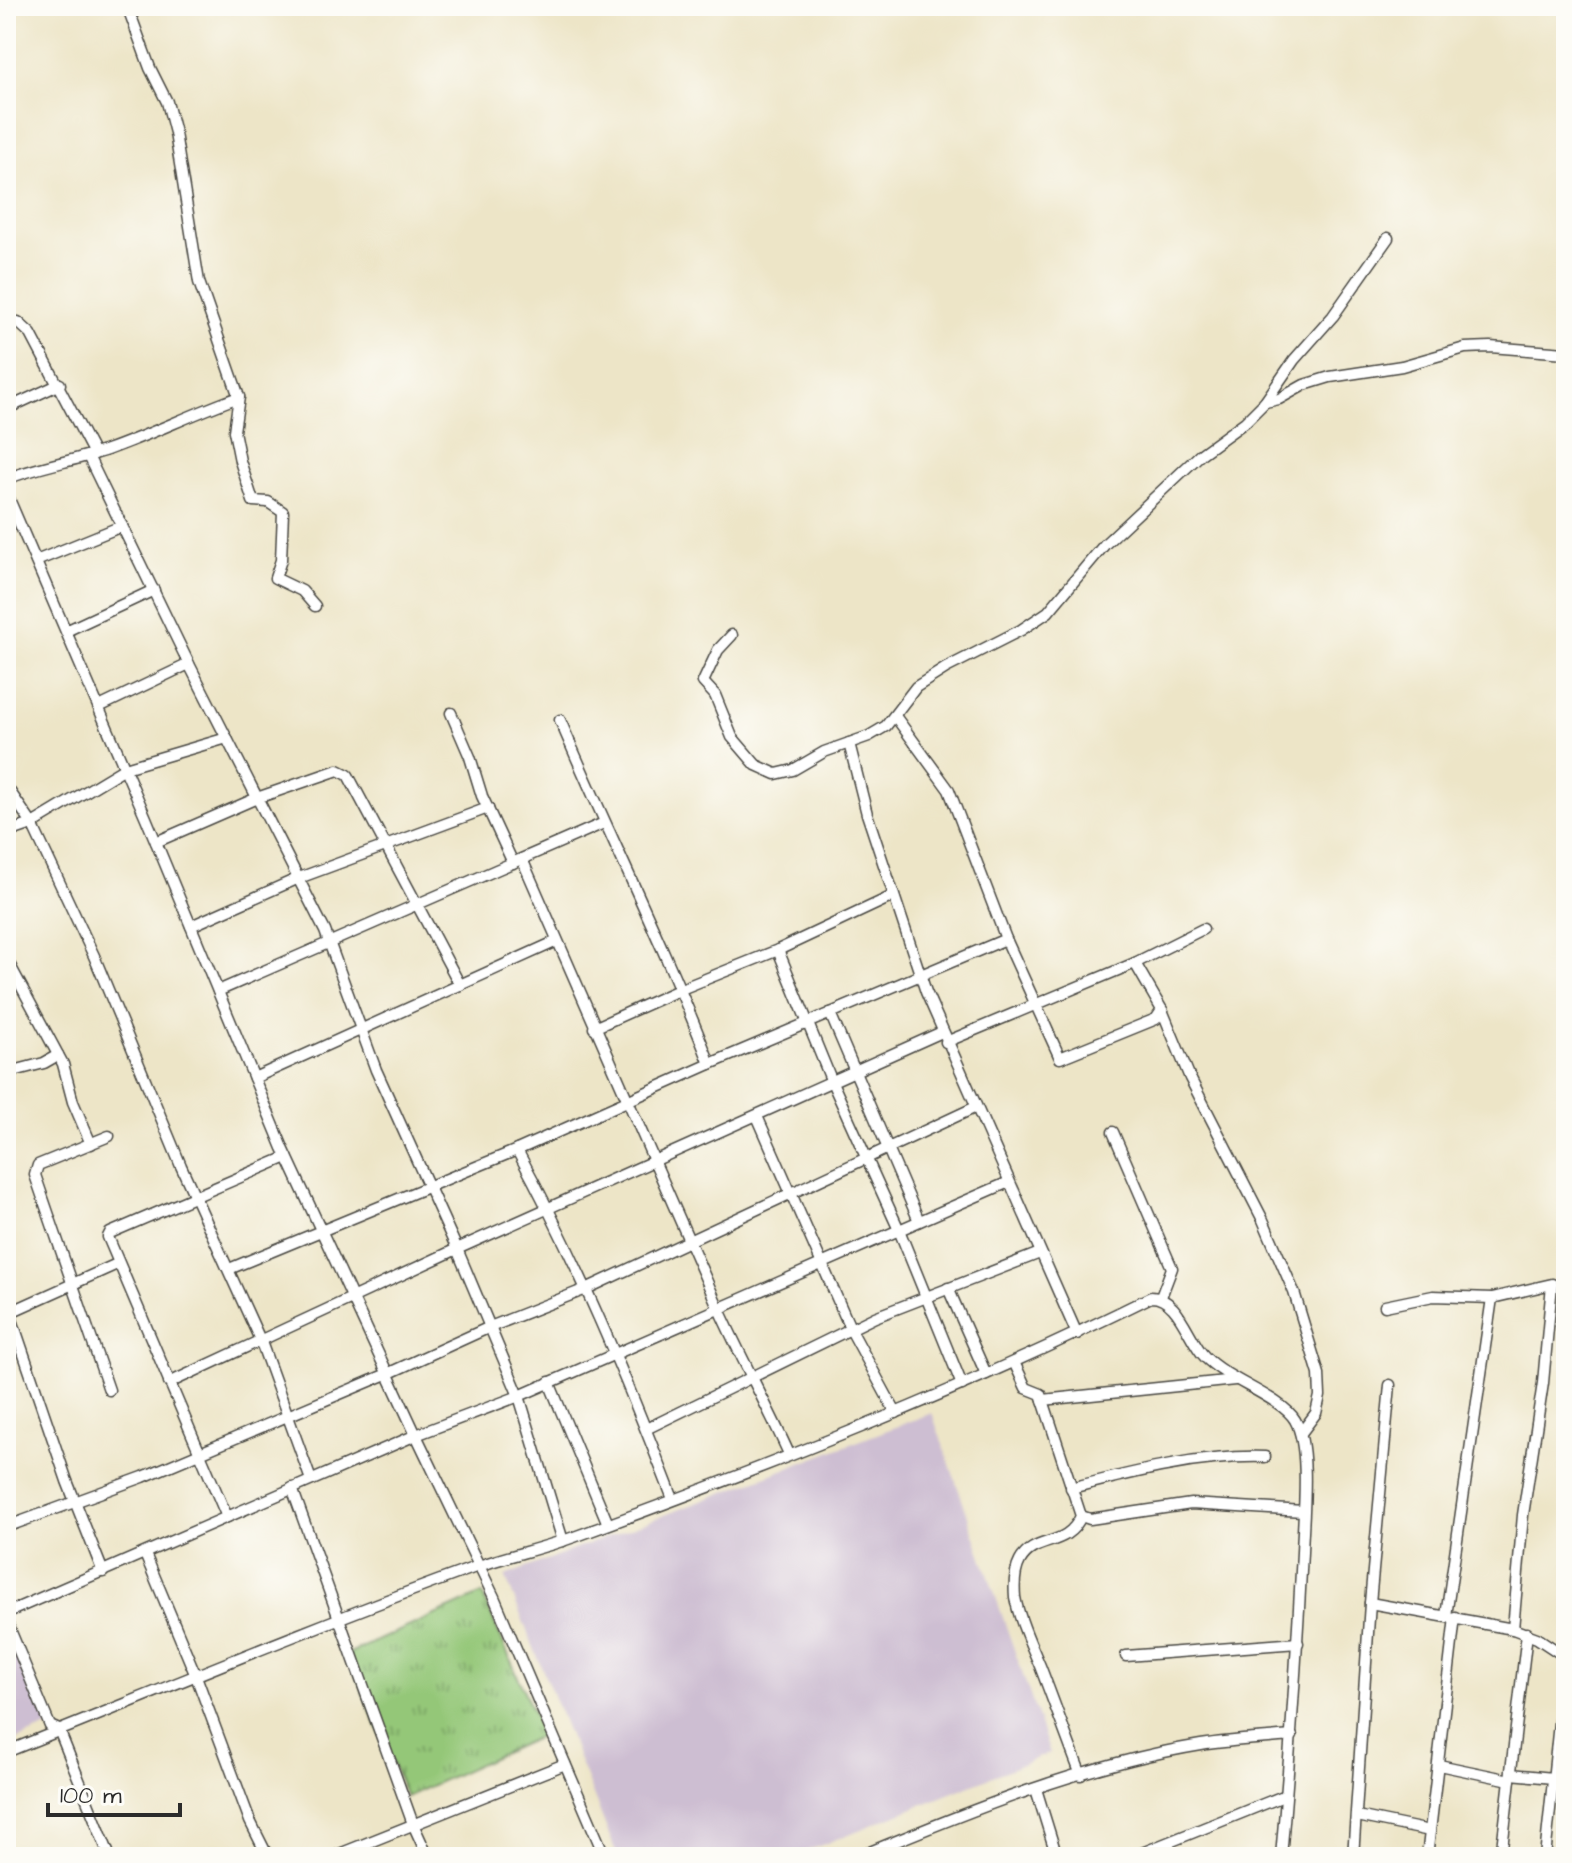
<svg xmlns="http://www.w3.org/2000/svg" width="1572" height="1863" viewBox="0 0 1572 1863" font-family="'Architects Daughter',sans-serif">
<defs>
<pattern id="grass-tufts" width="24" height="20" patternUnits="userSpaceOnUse" patternTransform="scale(2)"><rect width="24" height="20" fill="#94c778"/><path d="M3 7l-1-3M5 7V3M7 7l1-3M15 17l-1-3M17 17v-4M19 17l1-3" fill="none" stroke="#79a263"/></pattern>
</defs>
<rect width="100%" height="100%" fill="#fdfcf7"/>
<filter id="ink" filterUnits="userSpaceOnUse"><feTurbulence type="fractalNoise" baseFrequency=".0125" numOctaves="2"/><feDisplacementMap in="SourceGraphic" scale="16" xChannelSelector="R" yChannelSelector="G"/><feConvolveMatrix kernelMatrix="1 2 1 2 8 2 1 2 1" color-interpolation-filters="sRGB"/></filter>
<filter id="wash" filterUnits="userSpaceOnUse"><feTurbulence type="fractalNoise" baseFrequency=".006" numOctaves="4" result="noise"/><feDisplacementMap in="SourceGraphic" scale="32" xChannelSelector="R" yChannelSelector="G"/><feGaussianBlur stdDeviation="1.8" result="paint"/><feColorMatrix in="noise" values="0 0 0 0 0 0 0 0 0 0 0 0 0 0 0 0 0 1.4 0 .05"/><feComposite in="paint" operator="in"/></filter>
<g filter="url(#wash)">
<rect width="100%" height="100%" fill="#ede5c7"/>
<g fill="#cdbed2">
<path d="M932,1413L1050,1753L792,1857H618L505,1576Z"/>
<path d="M6,1626L48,1727L6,1744Z"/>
</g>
<path fill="url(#grass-tufts)" stroke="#607952" stroke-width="2" d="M482,1594L543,1735L406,1797L347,1654Z"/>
</g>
<g filter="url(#ink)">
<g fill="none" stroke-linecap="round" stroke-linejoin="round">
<g stroke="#484742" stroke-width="13">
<g id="street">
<path d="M128,8L150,68L167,102L175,133L199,282L239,397L234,431L240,461L253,501L268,502L283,512L281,560L275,578L302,591L315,606"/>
<path d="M6,321L18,322L31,334L94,454"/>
<path d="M1265,402L1279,399L1304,385L1330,377L1402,366L1465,348L1490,347L1566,353"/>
<path d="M6,409L60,384"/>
<path d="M88,456L189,664L325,931L376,1070L457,1249L519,1396L563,1541"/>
<path d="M6,479C39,466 74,461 107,450C152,434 194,413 239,397"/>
<path d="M6,492L146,818L283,1148L416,1435L494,1597L605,1857"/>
<path d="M36,561L122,526"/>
<path d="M66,631L154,590"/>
<path d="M732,635L718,650L703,682L715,695L732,737L756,765L776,774L793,770L824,752L869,736L886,726L916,687L946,668L1021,630L1048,612L1105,544L1201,454L1245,422L1265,402L1294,360L1333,316L1388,238"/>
<path d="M99,707L189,664"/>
<path d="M451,713L470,757L482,796L513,863"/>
<path d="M895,716L949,790L1006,939L1060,1058L1156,1019L1162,1010L1135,963"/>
<path d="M560,720C609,835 665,947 710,1064"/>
<path d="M849,743L867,814L926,992L1077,1334"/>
<path d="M6,786L32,824L94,956L181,1166L261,1342L311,1480"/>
<path d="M6,833L32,824L125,768L227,738"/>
<path d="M156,842L257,798L338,770L348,775L460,985"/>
<path d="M522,859L719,1309C741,1358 767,1405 789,1454"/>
<path d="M191,926L299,878L488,808"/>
<path d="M778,950L832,1082L899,1230L962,1385"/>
<path d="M6,958L63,1064L73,1102L91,1144"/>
<path d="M218,991L604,823"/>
<path d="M1162,1010L1190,1078L1263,1220L1294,1292L1319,1374L1320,1396L1316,1413L1301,1433"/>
<path d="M830,1013L919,1221"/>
<path d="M594,1028L681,989L778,950L893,896"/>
<path d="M946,1042L1135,963L1203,929"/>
<path d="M6,1073L44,1063L58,1055"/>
<path d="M254,1078L557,941"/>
<path d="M757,1116L851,1330L896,1413"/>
<path d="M1113,1132L1172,1268L1161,1297"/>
<path d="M517,1150C578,1262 627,1380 673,1499"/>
<path d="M229,1269L517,1150L710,1064L1006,939"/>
<path d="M948,1288L986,1374"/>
<path d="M6,1302L67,1481L103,1572"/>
<path d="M1385,1306L1433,1296L1492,1298L1552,1284L1543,1383L1523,1515L1513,1629"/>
<path d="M6,1314L117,1264"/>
<path d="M1014,1362L1026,1388L1041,1394L1081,1516C1067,1549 1034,1535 1020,1561C1014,1572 1014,1585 1015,1597C1019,1620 1031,1644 1040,1666C1054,1702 1067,1739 1081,1775"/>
<path d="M549,1382L608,1524"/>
<path d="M169,1383L457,1249L942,1032"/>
<path d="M109,1390L35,1175L38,1165L109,1136"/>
<path d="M1043,1400L1235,1380"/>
<path d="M646,1429L875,1317L1040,1253"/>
<path d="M292,1488L413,1824L428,1857"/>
<path d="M1071,1488C1134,1472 1200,1455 1265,1457"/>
<path d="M1081,1516L1090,1519L1191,1504L1303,1511"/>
<path d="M227,1517L108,1237L110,1233L287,1157"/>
<path d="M6,1527L143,1477L387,1374L490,1327L586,1289L976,1107"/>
<path d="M145,1554L196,1676L250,1821L268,1857"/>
<path d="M1370,1603L1513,1629L1537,1638L1566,1657"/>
<path d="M6,1613L416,1435L519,1396L1009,1182"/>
<path d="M1446,1616L1492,1298"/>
<path d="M6,1620L50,1726L59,1730L110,1857"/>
<path d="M1126,1656L1298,1643"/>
<path d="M6,1752C161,1690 316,1625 473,1568C506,1556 541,1549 574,1537C769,1466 964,1390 1151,1297C1179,1297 1188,1340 1205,1357C1227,1380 1281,1397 1295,1420C1311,1448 1303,1518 1302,1552C1297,1654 1290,1755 1281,1857"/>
<path d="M1439,1765L1510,1780"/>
<path d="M1511,1774L1553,1778"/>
<path d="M1554,1774L1566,1775"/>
<path d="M1036,1789L1057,1857"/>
<path d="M1357,1816L1430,1831"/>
<path d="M332,1857L565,1764"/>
<path d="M858,1857C966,1812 1084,1764 1201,1745C1231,1740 1261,1739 1292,1736"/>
<path d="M1132,1857L1286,1795"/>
<path d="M1353,1857L1370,1603L1390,1385"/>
<path d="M1427,1857L1455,1617"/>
<path d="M1501,1857L1527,1633"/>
<path d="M1545,1857L1566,1656"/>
</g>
</g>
<use href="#street" stroke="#fff" stroke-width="10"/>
</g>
</g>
<rect width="1572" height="1863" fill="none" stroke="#fdfcf7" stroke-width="32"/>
<path d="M48 1803v12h132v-12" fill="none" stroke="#2b2b2b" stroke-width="4"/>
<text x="60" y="1803" font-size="24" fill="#2b2b2b" stroke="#fdfcf7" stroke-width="6" paint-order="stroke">100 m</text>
</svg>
